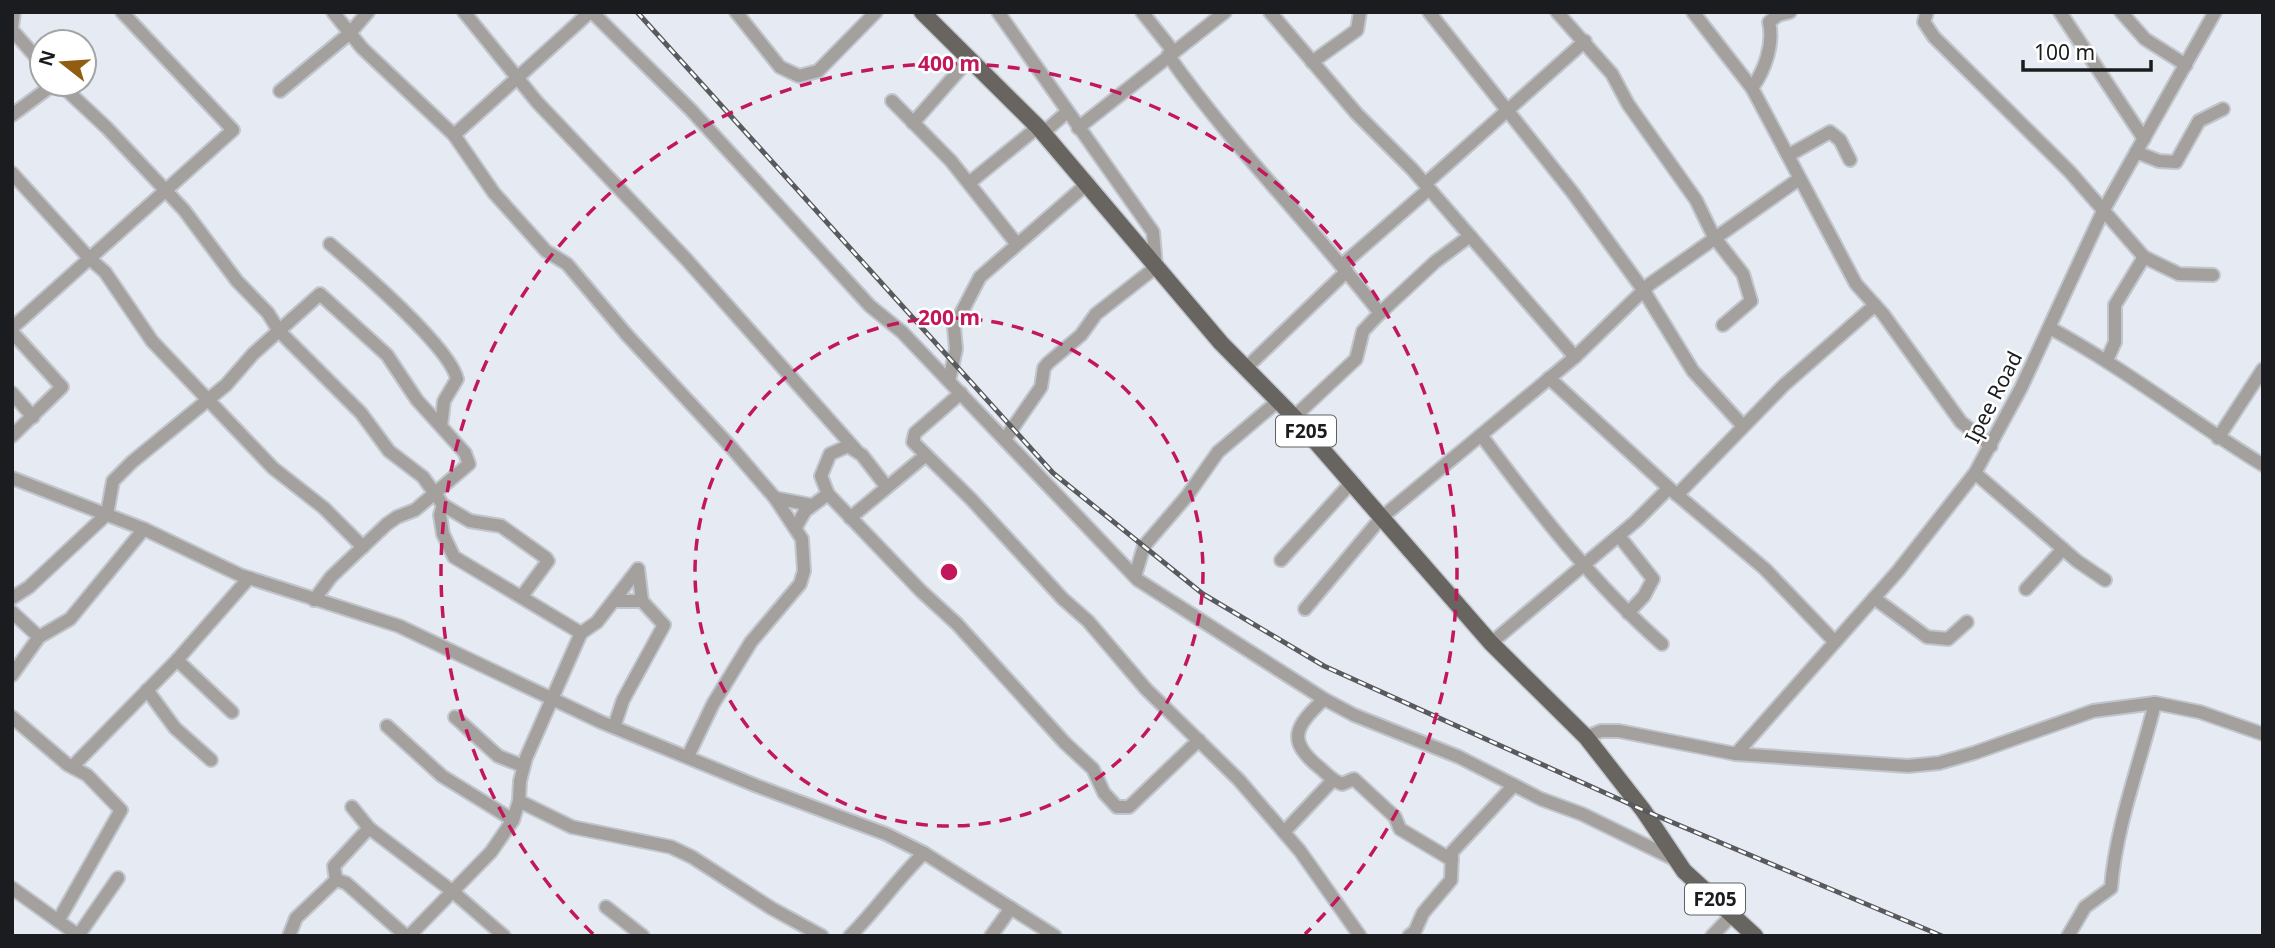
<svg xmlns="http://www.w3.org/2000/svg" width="2275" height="948" viewBox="0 0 2275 948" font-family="'Noto Sans',sans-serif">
<rect width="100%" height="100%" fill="#e6eaf2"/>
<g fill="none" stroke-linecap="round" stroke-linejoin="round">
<g stroke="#c1c5cc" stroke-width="16">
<g id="minor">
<path d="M333,12L362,48L454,135L494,193L546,251L567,264L627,335L731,447L775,498L802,539L804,571L800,584L751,642L713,704L688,756"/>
<path d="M464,12L537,102L686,259L856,450"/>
<path d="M592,12L691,110L870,306L902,332L1138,580L1324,699L1354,715L1459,757L1541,799L1582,814L1676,860"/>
<path d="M736,12L780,67L799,76L818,71L876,12"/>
<path d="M998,12L1153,232L1156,267L1096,314L1081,335L1048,363L1044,368L1041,387L1005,439"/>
<path d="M1142,12L1173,51"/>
<path d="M1270,12L1357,114L1412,169L1575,357"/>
<path d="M1429,12L1573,193L1644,291L1693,371L1743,426"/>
<path d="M1557,12L1612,74L1628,104L1696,200L1714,237L1743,274L1751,301L1723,325"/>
<path d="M1693,12L1752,88L1856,284L1883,314L1961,422L1991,446"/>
<path d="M1927,12L1924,22L1934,37L2070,172L2144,257L2179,274L2213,275"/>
<path d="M2060,12L2144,139"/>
<path d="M2121,12L2145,39L2186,65"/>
<path d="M12,27L14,12"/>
<path d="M12,30L42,64"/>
<path d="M1168,55C1232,146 1311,225 1380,313"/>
<path d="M1312,62L1357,30L1360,12"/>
<path d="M60,84L107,128L184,210L237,281L268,313L279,331L361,413L389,451L423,477L443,505L440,515L443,534L454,557L581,633L597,622L638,569"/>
<path d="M1752,88C1765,70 1774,44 1769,22L1778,15L1790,12"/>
<path d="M280,91L350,33L368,12"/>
<path d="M892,101L951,161L1016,243"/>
<path d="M12,115L54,84"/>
<path d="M913,123L970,58"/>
<path d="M1078,128L1225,12"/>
<path d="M1043,133L1067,112"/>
<path d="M454,135L590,12"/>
<path d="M2136,152L2159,161L2176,162L2199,121L2223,109"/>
<path d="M1789,155L1830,132L1840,140L1850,160"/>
<path d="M12,173L90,259L105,272L152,341L273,468L324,508L363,547"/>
<path d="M969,183L1038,127"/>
<path d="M1425,184L1585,41"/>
<path d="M330,244C359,269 450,347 457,379L444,401L441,426"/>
<path d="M1342,265L1429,189"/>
<path d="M12,328L233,130L122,12"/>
<path d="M2050,328C2124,368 2191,421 2263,465"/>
<path d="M12,332L62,387L12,436"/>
<path d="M2107,360L2115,342V305L2144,257"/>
<path d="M1246,368L1347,271"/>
<path d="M1549,378L1669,488L1765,569L1835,642"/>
<path d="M949,381L956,349L954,327L980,277L1088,183"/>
<path d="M12,393L33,417"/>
<path d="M961,393L915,433L913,442L971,499L1063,599L1088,621L1146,689L1239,780L1300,851L1360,936"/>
<path d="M1294,417L1356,359L1363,331L1380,313L1435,262L1470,236"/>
<path d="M1481,435C1536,509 1593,583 1662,644"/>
<path d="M2218,438L2263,369"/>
<path d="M1975,473L2077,561L2105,580"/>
<path d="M12,478L144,529L240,575L399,626L601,722L757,786L886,834L924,853L1055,936"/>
<path d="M886,486L862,455L848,446L830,454L821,476L828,494L921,591L957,624L1065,743L1093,769L1104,793L1117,807H1129L1199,740"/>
<path d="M1677,495L1784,385L1875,305"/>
<path d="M775,498L811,505"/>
<path d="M443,505L470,521L501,526L546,558L548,561L522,596"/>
<path d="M850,518L926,455"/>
<path d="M796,527L805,511L828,494"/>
<path d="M1619,536L1653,579L1644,596L1628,613"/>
<path d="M1281,560L1351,483"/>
<path d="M638,569L642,601"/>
<path d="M1135,576L1144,546L1187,496L1218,452L1278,401"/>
<path d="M2026,589L2063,549"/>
<path d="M12,598L29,587L107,514L113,481L132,462L226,385L253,354L320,294L387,355L417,400L465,453L469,464L415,510L397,517L387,524L331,577L314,600"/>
<path d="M1874,598L1927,637L1948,639L1967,622"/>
<path d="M1305,609L1381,518L1575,357L1650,284L1799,179"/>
<path d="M12,612L39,637"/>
<path d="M1491,643L1636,521L1669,488"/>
<path d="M177,660L232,712"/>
<path d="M12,675L39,637L70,619L144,529"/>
<path d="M147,690L175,728L211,760"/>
<path d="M1324,699C1296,726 1285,740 1320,768C1327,774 1333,781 1342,784L1354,779L1395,817L1400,829L1452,860"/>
<path d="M12,717L68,765L87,775L121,810L58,921"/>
<path d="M455,717L498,756L523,766"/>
<path d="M387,726L442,776L513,820"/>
<path d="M614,727L623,700L664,625L642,601H615"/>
<path d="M1586,737L1601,731H1619L1736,754L1908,766L1939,763L1974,753L2093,711L2155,703L2200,712L2263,734"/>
<path d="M1736,754L1898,571L1975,473L2021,388L2103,211L2215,12"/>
<path d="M73,766L177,660L249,578"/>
<path d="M519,801L572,827L671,847L692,857L771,908L822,936"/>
<path d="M352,807L369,828L452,891L504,936"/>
<path d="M1284,832L1333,780"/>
<path d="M336,880L334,866L369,828"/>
<path d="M12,888L79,936"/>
<path d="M606,907L643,936"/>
<path d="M78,936L118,878"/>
<path d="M289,936L296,918L336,880L346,883L406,936"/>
<path d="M409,936L491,852L513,820L519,801L520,781L526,758L581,633"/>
<path d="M850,936C877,909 897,879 924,853"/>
<path d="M991,936L1011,908"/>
<path d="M1409,936L1415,931L1423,913L1451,880L1452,852L1514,785"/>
<path d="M1712,936L1732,915"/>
<path d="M2068,936L2085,907L2111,888C2116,825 2140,764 2155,703"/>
</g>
</g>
<g stroke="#c1c5cc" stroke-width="19">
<path id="major" d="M922,12L1038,127L1221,343L1294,417L1491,643L1586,737L1643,810L1684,871L1755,936"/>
</g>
<use href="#minor" stroke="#a3a09d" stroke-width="12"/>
<use href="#major" stroke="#68645f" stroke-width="16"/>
<g stroke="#585a5e" stroke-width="5">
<path id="rail" d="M637,12L1053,473L1203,594L1324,666L1643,810L1942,936"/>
</g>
<use href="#rail" stroke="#fff" stroke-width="2.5" stroke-dasharray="8" stroke-linecap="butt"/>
</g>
<g fill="none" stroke="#c2185b" stroke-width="3.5" stroke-dasharray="12 9">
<circle cx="949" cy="572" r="254"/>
<path d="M593 934A508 508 0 1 1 1305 934"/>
</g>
<g text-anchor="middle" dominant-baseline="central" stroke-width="5" stroke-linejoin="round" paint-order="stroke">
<g fill="#fff" stroke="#5f6062" stroke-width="2">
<rect x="1276" y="415.5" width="60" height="31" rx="5"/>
<rect x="1685" y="883.5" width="60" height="31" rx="5"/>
</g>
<g font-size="19" font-weight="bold" fill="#1b1c1f">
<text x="1306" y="431">F205</text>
<text x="1715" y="899">F205</text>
</g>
<g font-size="21" fill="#1b1c1f" stroke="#fff">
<text transform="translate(1993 397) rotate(-63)">Ipee Road</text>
</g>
</g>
<circle cx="949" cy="572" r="10" fill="#c2185b" stroke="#fff" stroke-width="3.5"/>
<g font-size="21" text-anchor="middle" font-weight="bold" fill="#c2185b" stroke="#fff" stroke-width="5" stroke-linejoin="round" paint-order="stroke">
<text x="949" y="71">400 m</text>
<text x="949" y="325">200 m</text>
</g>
<rect width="2275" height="948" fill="none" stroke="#1b1c1f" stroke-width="28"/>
<g transform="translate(63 63) rotate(287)"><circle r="33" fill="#ffffff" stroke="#a4a4a5" stroke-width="2"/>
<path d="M0-5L12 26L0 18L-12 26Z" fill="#915d10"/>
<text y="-10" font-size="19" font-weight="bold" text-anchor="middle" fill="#1b1c1f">N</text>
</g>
<path d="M2023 60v10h128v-10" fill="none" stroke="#1b1c1f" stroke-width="3.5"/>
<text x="2034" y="60" font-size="21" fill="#1b1c1f" stroke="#ffffff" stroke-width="5" paint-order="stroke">100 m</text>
</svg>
